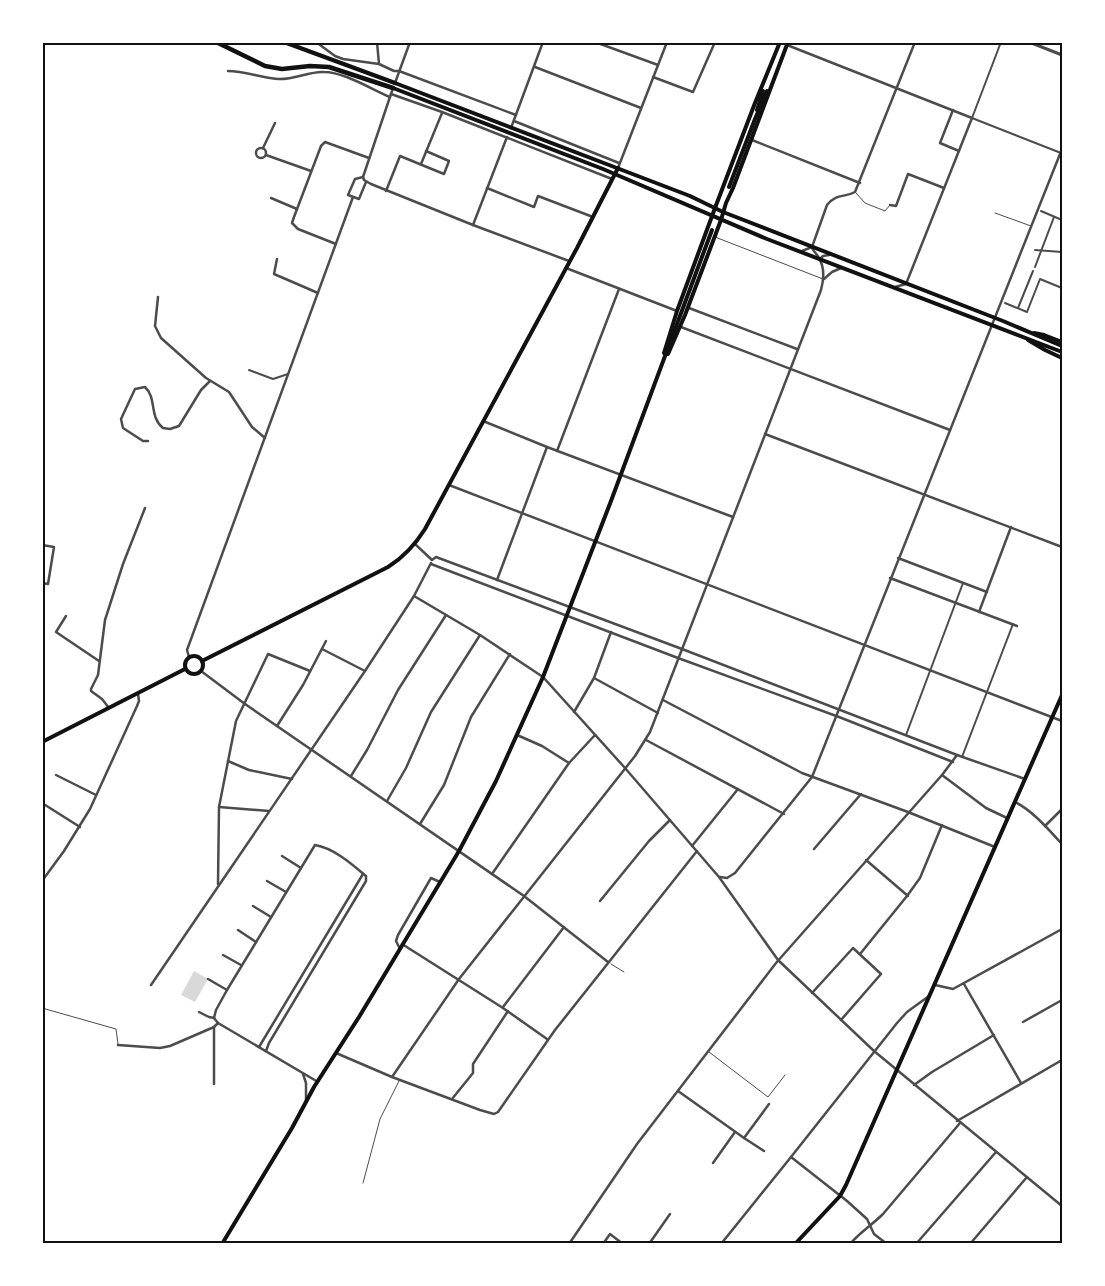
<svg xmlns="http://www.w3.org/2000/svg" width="1105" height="1286" viewBox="0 0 1105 1286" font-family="'DejaVu Sans',sans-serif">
<rect width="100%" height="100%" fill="#fff"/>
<path fill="#d9d9d9" d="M194,971L208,979L195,1002L181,995Z"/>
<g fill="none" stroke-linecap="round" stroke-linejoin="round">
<g stroke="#4c4c4c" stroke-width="1">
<path d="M856,193L865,203L885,211L890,205"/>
<path d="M995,213L1031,226"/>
<path d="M715,237L823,279"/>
<path d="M611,964L624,972"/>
<path d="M42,1008L116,1029L118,1044"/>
<path d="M709,1052L768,1097L785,1075"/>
<path d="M363,1183L380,1119L399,1081"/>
</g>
<g stroke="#4c4c4c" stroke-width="2">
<path d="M1001,42L972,118L1061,153"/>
<path d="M1041,211L1062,220"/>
<path d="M1035,250L1062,252"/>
<path d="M1035,267L1054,217"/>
<path d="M1005,303L1027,312L1040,279L1062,288"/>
<path d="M1018,308L1033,271"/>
<path d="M249,370L273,379L288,374"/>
<path d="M906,735L963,583"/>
<path d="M962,757L1013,624"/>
</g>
<g stroke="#4c4c4c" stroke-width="2.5">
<path d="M316,42L335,56L343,59L379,64L394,71H399L516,115"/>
<path d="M377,42L379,64"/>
<path d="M595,42L658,65"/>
<path d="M787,45L972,118L906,284L895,287"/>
<path d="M535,67L641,108"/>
<path d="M228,71C245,71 261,78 278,79C294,80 309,71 324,72C344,72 371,89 390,97"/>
<path d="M653,77L693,92L715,42"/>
<path d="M395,83L410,42"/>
<path d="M391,94L442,112L612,179"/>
<path d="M953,110L940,143L959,151"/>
<path d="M514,121L619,163"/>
<path d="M511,128L543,42"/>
<path d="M752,140L860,183"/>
<circle cx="261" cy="153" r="5"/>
<path d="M263,148L275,123"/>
<path d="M266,155L311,171"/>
<path d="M421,164L442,113"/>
<path d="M618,168L667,42"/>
<path d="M363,177L364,180L371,184L473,225L569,261"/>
<path d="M363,177L393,88"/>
<path d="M363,177L355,179L348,195L359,199L366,182"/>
<path d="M487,188L534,207L538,196L593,217"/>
<path d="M386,191L400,156L444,174L449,161L426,151"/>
<path d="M271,198L297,209"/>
<path d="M890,205L896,206L908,174L944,188"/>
<path d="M473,225L507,137"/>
<path d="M336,244L298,229L292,223L294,217L321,146L325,142L369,158"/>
<path d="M812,247L827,205C837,193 844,198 855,192L915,42"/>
<path d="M802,251L812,247"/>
<path d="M277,259L274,274L318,293"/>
<path d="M820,259L823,256L829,255"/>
<path d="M566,268L677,311"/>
<path d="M824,279L832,272L841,268"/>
<path d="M158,297L155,326L161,338L206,378L229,392L252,427L265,438"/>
<path d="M689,308L797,349"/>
<path d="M681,327L950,430"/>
<path d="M483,421L547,447L733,517"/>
<path d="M765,434L1062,547"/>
<path d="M148,441H143L123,428L121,419L135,389L145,387C157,398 149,417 163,428L170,429L179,426L201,390L210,381"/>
<path d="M557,451L619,289"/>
<path d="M449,485L1062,721"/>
<path d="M415,544L432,560"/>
<path d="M42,545L54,547L48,584L42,583"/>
<path d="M898,558L987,592"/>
<path d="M432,560L436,557L682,649L957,755L1025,779"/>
<path d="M431,564L678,658L839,717L953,762"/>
<path d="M890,578L1017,626"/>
<path d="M497,580L547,447"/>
<path d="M414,596L480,635L543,677L625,768L719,877L778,960L874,1051L1062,1206"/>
<path d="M979,612L1011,527"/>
<path d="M66,616L56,632L99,661"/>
<path d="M322,649L365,671"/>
<path d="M189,657L187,650L353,197"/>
<path d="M201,671L245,704L524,896L608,962"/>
<path d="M594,678L658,713"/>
<path d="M663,700L802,773L908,812L995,847"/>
<path d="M109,708L102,699L91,691V689L98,675L105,620L123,564L145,508"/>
<path d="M574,712L594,678L611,632"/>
<path d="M277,726L303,685L326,641"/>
<path d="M517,735L542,746L569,763"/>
<path d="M646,740L784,814"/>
<path d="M228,761L249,770L292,779"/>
<path d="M56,775L96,795"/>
<path d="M942,775L986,808L1007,818"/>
<path d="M351,776L367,750L398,690L446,615"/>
<path d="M387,801L406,768L431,712L480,635"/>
<path d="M1015,802C1033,811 1048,829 1062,844"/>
<path d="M42,803L80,827"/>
<path d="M219,807L269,811"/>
<path d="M420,824L444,785L471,717L510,654"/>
<path d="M1045,826L1062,809"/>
<path d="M692,846L738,789"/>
<path d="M814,849L861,794"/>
<path d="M282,856L301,868"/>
<path d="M866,860L908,896"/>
<path d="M492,874L569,763L595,735"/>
<path d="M720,877L727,878L735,873L812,777L1062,149"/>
<path d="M42,881L64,851L90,809L137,706L139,701L138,694"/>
<path d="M267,881L286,892"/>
<path d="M218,884L219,807L236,721L268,654L310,671"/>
<path d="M600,901L649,841L670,820"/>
<path d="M253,906L271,917"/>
<path d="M238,930L256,942"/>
<path d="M402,944L503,1008L547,1039"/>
<path d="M400,949L396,941L398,935L431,878L440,882"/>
<path d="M860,954L907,896L920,878L942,825"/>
<path d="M223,955L241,965"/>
<path d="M208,979L227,990"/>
<path d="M964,984L1021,1083"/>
<path d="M151,985L365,671L414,596L431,563"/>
<path d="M935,985L953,989L1062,929"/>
<path d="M812,993L853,948L881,974L841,1020"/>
<path d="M503,1007L564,927"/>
<path d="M199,1012L209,1017L214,1018L218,1023L318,1082"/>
<path d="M214,1018L216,1010L227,990L315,845C334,848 353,865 366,876V881L269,1043L266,1051"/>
<path d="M1023,1022L1062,1000"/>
<path d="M214,1027V1084"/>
<path d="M118,1045L160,1048L170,1046L214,1027L218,1023"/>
<path d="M259,1047L363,874"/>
<path d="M336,1053L392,1077L480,1110L494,1114L498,1112L555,1030L697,851"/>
<path d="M303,1074L306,1083V1101"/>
<path d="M392,1077L459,979L635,756L650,732L821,290C824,279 825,268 819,258C817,254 814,252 812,248"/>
<path d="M914,1085L932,1072L994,1035"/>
<path d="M678,1091L744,1138L764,1151"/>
<path d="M452,1099L473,1073V1064L508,1011"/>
<path d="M957,1121L1062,1060"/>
<path d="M744,1138L769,1104"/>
<path d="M791,1157L847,1201L867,1219L874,1234L887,1244"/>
<path d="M713,1163L735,1132"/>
<path d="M569,1244L637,1144L776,963L942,775L957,755"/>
<path d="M603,1244L610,1234L623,1244"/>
<path d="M649,1244L670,1214"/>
<path d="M721,1244L791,1157L897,1023L907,1012L929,996"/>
<path d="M850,1244C860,1232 872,1225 883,1214L960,1123"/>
<path d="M916,1244L996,1152"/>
<path d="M970,1244L1027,1177"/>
</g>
<path stroke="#4c4c4c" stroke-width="3" d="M1029,42L1062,55"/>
<g stroke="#111" stroke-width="4">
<path d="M757,110L763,91"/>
<path d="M729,187L755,119L767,91"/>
<path d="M1034,333L1044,335L1062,342"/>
<path d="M1028,340L1045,350L1062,358"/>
<path d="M664,353L677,311L715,208L755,103L780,42"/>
<path d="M668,354L685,315L721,220L726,203L733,188L788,42"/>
<circle cx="194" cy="665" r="9"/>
<path d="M202,661L388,567C404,557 415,545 425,529L577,248L618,168"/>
<path d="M42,742L185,669"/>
<path d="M222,1244L292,1128L314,1087L359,1017L459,851L496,781L543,677L611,501L712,230"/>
<path d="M795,1244L840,1196L846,1185L1062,695"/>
</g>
<g stroke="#111" stroke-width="4">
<path d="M395,83L643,178L690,196L723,212L1003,321L1062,346"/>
<path d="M393,88L603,169L767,239L1062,352"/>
</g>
<g stroke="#111" stroke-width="4.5">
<path d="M216,42L265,66L282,69L310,66L329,67L393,88"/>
<path d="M284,42L395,83"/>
</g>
</g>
<rect width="1105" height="1286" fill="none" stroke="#ffffff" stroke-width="88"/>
<rect x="44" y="44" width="1017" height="1198" fill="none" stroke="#111" stroke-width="2"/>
</svg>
